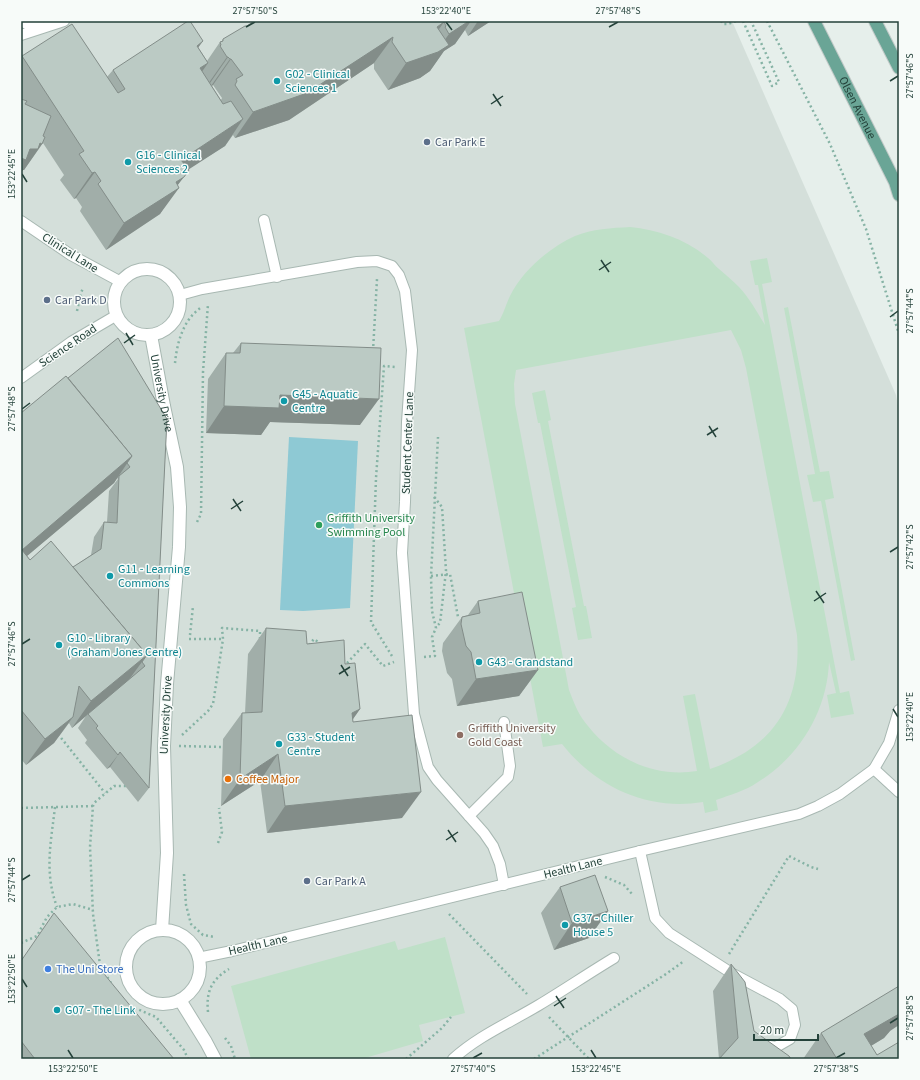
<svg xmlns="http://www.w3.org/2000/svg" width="920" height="1080" viewBox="0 0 920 1080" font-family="'Source Sans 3',sans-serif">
<rect width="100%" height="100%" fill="#e6efeb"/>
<path fill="#d4dfda" d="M21,21H732L896,395L899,411V1059H21Z"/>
<g fill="#bfe0c8" fill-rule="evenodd">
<path d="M630,227C658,230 686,239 708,258C712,261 715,266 719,269C726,275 733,281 739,287C750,299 757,312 765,325L758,285H755L750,261L767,258L772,282L762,284L840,693L849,691L854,714L831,718L827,695L836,693L829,662C827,711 800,756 758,782C745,791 730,795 716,800L718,810L705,813L703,802C647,811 596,787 562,744L543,747L464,328L499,321C504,313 506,304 510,296C523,270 549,248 575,236C592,229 612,228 630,227ZM731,330L741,350L746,368L797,635C802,703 774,747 710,769L695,694L683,696L697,771C655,778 614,759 588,726C579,716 574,703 569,690L515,404L514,384L516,370Z"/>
<path d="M788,307L820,472L829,471L834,498L825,500L855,660L851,661L821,501L813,502L807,475L815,474L784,308Z"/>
<path d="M545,390L551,420L548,421L584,606H586L592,638L578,640L572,608L576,607L540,423H538L532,393Z"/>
<path d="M445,937L465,1013L419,1025L423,1041L365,1058V1059H251L231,986L395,941L398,950Z"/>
</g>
<path fill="#8ec9d4" d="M289,437L358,441L350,608L303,611L280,610Z"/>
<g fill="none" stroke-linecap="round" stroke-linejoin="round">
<g stroke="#a8b8b2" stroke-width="12">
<g id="service">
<path d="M21,21L30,26L42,27"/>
<path d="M21,35L64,21"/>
<path d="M264,220L277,277"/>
<path d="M21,221L71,255L121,282"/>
<path d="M180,295L202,289L357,262L377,261L392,266L399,275L405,291L412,350L407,422L405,502L402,553L414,714L428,767L437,780L484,833L493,846L500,864L504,885"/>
<path d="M21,378L71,342L117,315"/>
<path d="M874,769L899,792"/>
<path d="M469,816L508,777L510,766L504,722"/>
<path d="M640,851L655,918L669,933L733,974L780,999L792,1009L795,1025L790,1039L776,1047L763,1045"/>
<path d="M198,958L232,951L640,851L799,814L818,806L840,794L874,769L889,743L899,710"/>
<path d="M453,1059C478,1036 509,1023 539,1005C564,990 589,973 614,958"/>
</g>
</g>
<g stroke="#a8b8b2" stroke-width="14">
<g id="minor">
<circle cx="147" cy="302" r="33"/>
<path id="s1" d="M151,335L164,406L177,467L180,507L179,547L167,684L164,746L167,853L162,930"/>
<circle cx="163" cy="967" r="37"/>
<path d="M180,1000L206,1042L215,1059"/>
</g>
</g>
<g stroke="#c2cac8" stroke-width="14">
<g id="primary">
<path id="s2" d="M814,21L895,182L899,195"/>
<path d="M875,21L899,68"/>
</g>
</g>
<g stroke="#86b3a5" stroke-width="2.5" stroke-dasharray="2 3" stroke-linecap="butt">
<path d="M721,21L723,24H728L736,21"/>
<path d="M743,21L772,86L779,82L751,21"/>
<path d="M767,21L830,144L866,229L899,334"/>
<path d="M77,311L81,293L83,288"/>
<path d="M373,351L377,279"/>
<path d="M175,363C177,343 183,319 202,307"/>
<path d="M434,497L442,507L446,571L440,623L436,627"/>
<path d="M197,522L201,514L203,372L208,304"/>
<path d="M431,576L450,574L458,617"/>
<path d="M190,635L193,606"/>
<path d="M189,639H223"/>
<path d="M309,645L314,639L321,644"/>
<path d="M392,656L371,622L376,478L384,366L395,367"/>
<path d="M424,657L435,656L432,637L436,628L432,611L431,576L438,437"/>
<path d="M343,660L347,663L365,644L383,666L394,662"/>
<path d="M58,734L105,793"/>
<path d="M182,735L208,711L213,704L223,639L222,628L260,631V639H261"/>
<path d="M179,746L223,747"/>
<path d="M55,807C51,842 44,872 57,907"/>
<path d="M21,808L93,806"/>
<path d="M218,843L222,832L219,808"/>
<path d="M184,874L186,905L191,924L203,935L215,937"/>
<path d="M605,877L624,885L632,894"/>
<path d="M449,914L527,994"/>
<path d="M21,943L37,936L47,917L57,907L73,904L93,910"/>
<path d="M729,954L789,856L811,867L818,869"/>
<path d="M111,983L100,965L93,914L90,847L93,806L94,803L114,786H127"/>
<path d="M130,1006L156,1017L184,1050L188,1059"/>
<path d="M208,1012C206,992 211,980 229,969"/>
<path d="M549,1017L589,1059"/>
<path d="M225,1038L231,1046L235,1059"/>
<path d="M406,1059L442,1028L451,1017"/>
<path d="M534,1059L666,974L684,961"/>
</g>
<use href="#service" stroke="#fff" stroke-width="10"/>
<use href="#minor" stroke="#fff" stroke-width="12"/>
<use href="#primary" stroke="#6aa596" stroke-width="12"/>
</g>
<g fill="#a1aea9" fill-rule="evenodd">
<path d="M254,21H491L468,36L465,30L455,44L444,51L430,71L420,78L388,90L374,69V63L289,120L235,138L233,135L225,146L188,169L177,186L160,214L106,250L80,211L82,207L76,198L74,199L60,180L64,175L43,143L24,170H23L21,172V58L22,56L107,77L113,70L203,41L198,47L207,61L220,42L222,41L223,39L247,26ZM213,85L222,98L221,100L212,86Z"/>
<path d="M241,343L360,425L270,422L261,435L206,433L208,379L226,353H233Z"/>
<path d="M68,378L167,419L149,788L138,802L110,767L107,769L85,743L87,740L78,728L86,716L72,728L69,723L54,743L26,765L21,759V413ZM117,478L118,479L109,491L107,522H104L94,537L91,555L73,567L30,560L27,556L114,483Z"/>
<path d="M478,601L538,670L519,696L457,706L452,679L447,673L442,651L443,643L462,617L468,615Z"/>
<path d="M266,628L307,644L345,664L360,709L353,719V722L402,818L267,833L260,781L221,806L223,739L242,713H245L248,654Z"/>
<path d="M560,887L608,911L589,938L554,950L541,913Z"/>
<path d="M21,960L174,1059H21Z"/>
<path d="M731,964L754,1031L719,1059L713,991Z"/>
<path d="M890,1031L884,1038L871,1046L877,1055L899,1059H803L821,1033Z"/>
</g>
<g fill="#838d89">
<path d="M469,21H471L455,44L444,51L430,71L420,78L388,90L406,63L436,52L449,34Z"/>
<path d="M478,21H491L468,36Z"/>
<path d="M444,22L425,49L437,27Z"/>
<path d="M393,37L374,63L289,120L235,138L253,112Z"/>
<path d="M203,41L184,67L197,46Z"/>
<path d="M227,57H228L210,83L208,84Z"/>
<path d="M230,59H231L213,85L211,86Z"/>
<path d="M208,63L190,89L200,68Z"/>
<path d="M243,119L225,146L163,186L181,160Z"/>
<path d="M40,143L42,144L24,170H23L21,172V158L30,149Z"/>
<path d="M95,172L76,198L74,199L92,173Z"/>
<path d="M184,177L173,191L179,188L160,214L106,250L124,223L176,182Z"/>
<path d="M280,395L379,399L360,425L270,422L261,435L206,433L224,406Z"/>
<path d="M132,456L114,483L21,561V550Z"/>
<path d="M147,655L128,681L88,714L86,716L72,728L91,701Z"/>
<path d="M538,670L519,696L457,706L476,679Z"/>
<path d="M360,709L341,736L352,713Z"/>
<path d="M73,717L54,743L26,765L45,739Z"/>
<path d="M120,752L110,767L107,769L118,755Z"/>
<path d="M278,754L260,781L221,806L240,779Z"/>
<path d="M421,792L402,818L267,833L285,806Z"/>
<path d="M608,911L589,938L554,950L572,923Z"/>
<path d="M899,1012V1025L890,1031L884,1038L849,1059L864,1034Z"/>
</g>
<g fill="#bbcac4" stroke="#838d89">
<path d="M188,21H190L203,41L197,46L208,63L200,68L223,104L231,101L243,119L181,160L189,170L184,177L176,182L179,188L124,223L98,184L101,181L95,172L92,173L79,154L84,151L22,56L72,24L118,93L125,89L113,70Z"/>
<path d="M254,21H469L449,34L445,27L446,26L444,22L437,27L449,45L438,52L406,63L392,42L393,37L307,93L253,112L235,85L237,81L236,79L243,75L231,59H230L228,57H227L220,46L221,45L220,42L223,41V39L245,26H247Z"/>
<path d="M21,99L27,101L25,104L51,116L43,136L45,137L42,144L40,143L38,149H30L26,160L21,158Z"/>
<path d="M118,338L167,419L149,788L120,752L118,755L96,728L98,726L88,714L145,666L142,662L147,655L73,567L101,549L104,522L117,523L119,476L130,467L127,463L132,456L68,378Z"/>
<path d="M241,343L381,348L379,399L280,395L279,408L224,406L226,353H240Z"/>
<path d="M66,376L132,456L22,550L30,560L51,541L147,655L91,701L79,686L73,717L45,739L21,710V413Z"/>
<path d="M522,592L538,670L476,679L471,652L466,646L461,624L462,617L480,613L478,601Z"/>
<path d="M266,628L306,631L307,644L344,640L345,664L355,663L360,709L352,713L353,722L412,715L421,792L285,806L278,754L240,779L242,713L262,712Z"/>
<path d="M595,875L608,911L572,923L560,887Z"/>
<path d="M54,913L174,1059H35L21,1041V961Z"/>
<path d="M731,964L745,982L754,1031L789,1056L791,1059H719L738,1038Z"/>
<path d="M899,986V1014L864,1034L877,1055L899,1042V1059H837L821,1033Z"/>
</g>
<path fill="none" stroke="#24423a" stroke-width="1.5" d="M446,22L452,30M246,27L255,22M609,27L618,22M890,81L898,76M493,94L501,106M491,104L503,96M22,174L27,182M601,260L609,272M599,270L611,262M890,317L898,311M126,333L133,345M124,343L135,335M22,409L30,403M709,426L716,437M707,435L718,428M233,499L241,511M231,509L243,501M890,552L898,547M816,591L824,603M814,601L826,593M22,644L30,639M341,665L348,676M339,674L350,667M893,709L898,717M448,830L456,842M446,840L458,832M22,880L30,875M22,979L27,987M556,996L564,1008M554,1006L566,998M890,1023L898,1018M68,1050L73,1058M591,1050L596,1058M473,1058L482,1053M836,1058L845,1053"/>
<g fill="#0f9aa8" stroke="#f7fbf9" stroke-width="1.5">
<circle cx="277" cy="81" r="4"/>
<circle cx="128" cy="162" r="4"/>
<circle cx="284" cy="401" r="4"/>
<circle cx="110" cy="576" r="4"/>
<circle cx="59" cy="645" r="4"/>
<circle cx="479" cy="662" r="4"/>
<circle cx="279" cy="744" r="4"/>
<circle cx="565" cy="925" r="4"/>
<circle cx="57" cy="1010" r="4"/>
</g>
<g fill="#5c6f8a" stroke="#f7fbf9" stroke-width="1.5">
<circle cx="427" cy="142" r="4"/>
<circle cx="47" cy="300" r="4"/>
<circle cx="307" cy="881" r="4"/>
</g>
<circle fill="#2e9e5b" stroke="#f7fbf9" stroke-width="1.5" cx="319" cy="525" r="4"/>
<circle fill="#8d6e63" stroke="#f7fbf9" stroke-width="1.5" cx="460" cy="735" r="4"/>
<circle fill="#e8710a" stroke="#f7fbf9" stroke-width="1.5" cx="228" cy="779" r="4"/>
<circle fill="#3f7fe0" stroke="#f7fbf9" stroke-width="1.5" cx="48" cy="969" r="4"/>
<g text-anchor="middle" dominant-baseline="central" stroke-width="3" stroke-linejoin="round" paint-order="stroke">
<g font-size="12" fill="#0d838f" stroke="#f7fbf9" text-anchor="start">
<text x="285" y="74">G02 - Clinical<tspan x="285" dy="14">Sciences 1</tspan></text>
<text x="136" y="155">G16 - Clinical<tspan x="136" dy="14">Sciences 2</tspan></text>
<text x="292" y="394">G45 - Aquatic<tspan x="292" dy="14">Centre</tspan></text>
<text x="118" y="569">G11 - Learning<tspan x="118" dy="14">Commons</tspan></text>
<text x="67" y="638">G10 - Library<tspan x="67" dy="14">(Graham Jones Centre)</tspan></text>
<text x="487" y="662">G43 - Grandstand</text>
<text x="287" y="737">G33 - Student<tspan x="287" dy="14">Centre</tspan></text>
<text x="573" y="918">G37 - Chiller<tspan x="573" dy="14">House 5</tspan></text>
<text x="65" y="1010">G07 - The Link</text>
</g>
<g font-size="12" fill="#24423a" stroke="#f7fbf9">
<text stroke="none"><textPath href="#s2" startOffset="97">Olsen Avenue</textPath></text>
<text transform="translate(70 253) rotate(32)">Clinical Lane</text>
<text transform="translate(68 346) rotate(-34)">Science Road</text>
<text stroke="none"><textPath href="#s1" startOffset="59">University Drive</textPath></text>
<text transform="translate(408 443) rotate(-88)">Student Center Lane</text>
<text transform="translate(166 715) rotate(-87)">University Drive</text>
<text transform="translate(573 868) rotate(-14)">Health Lane</text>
<text transform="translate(258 945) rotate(-13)">Health Lane</text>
</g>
<g font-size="12" fill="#4e5e75" stroke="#f7fbf9" text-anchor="start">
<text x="435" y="142">Car Park E</text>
<text x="55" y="300">Car Park D</text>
<text x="315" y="881">Car Park A</text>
</g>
<g font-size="12" fill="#27864d" stroke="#f7fbf9" text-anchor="start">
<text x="327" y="518">Griffith University<tspan x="327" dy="14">Swimming Pool</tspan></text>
</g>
<g font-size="12" fill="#785e54" stroke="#f7fbf9" text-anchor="start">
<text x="468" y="728">Griffith University<tspan x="468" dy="14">Gold Coast</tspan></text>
</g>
<g font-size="12" fill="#c56008" stroke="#f7fbf9" text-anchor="start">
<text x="236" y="779">Coffee Major</text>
</g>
<g font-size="12" fill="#366cbe" stroke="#f7fbf9" text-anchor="start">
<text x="56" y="969">The Uni Store</text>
</g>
</g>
<rect width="920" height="1080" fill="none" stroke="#f7fbf9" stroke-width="44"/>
<path d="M754 1034v6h64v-6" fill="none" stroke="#24423a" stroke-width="2"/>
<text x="760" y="1034" font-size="12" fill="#24423a" stroke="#f7fbf9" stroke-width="3" paint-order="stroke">20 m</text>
<rect x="22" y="22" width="876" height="1036" fill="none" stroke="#24423a" stroke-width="1.5"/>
<g font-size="10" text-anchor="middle" fill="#24423a">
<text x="255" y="14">27°57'50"S</text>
<text x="446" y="14">153°22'40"E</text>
<text x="618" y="14">27°57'48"S</text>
<text transform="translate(909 76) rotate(-90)" y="4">27°57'46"S</text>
<text transform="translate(11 174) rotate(-90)" y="4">153°22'45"E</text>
<text transform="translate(909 311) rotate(-90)" y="4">27°57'44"S</text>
<text transform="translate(11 409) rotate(-90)" y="4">27°57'48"S</text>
<text transform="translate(909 547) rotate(-90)" y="4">27°57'42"S</text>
<text transform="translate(11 644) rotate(-90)" y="4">27°57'46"S</text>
<text transform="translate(909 717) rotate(-90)" y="4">153°22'40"E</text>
<text transform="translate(11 880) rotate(-90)" y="4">27°57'44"S</text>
<text transform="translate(11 979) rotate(-90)" y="4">153°22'50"E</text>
<text transform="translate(909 1018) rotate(-90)" y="4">27°57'38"S</text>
<text x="73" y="1072">153°22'50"E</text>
<text x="473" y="1072">27°57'40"S</text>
<text x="596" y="1072">153°22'45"E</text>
<text x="836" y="1072">27°57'38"S</text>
</g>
</svg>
